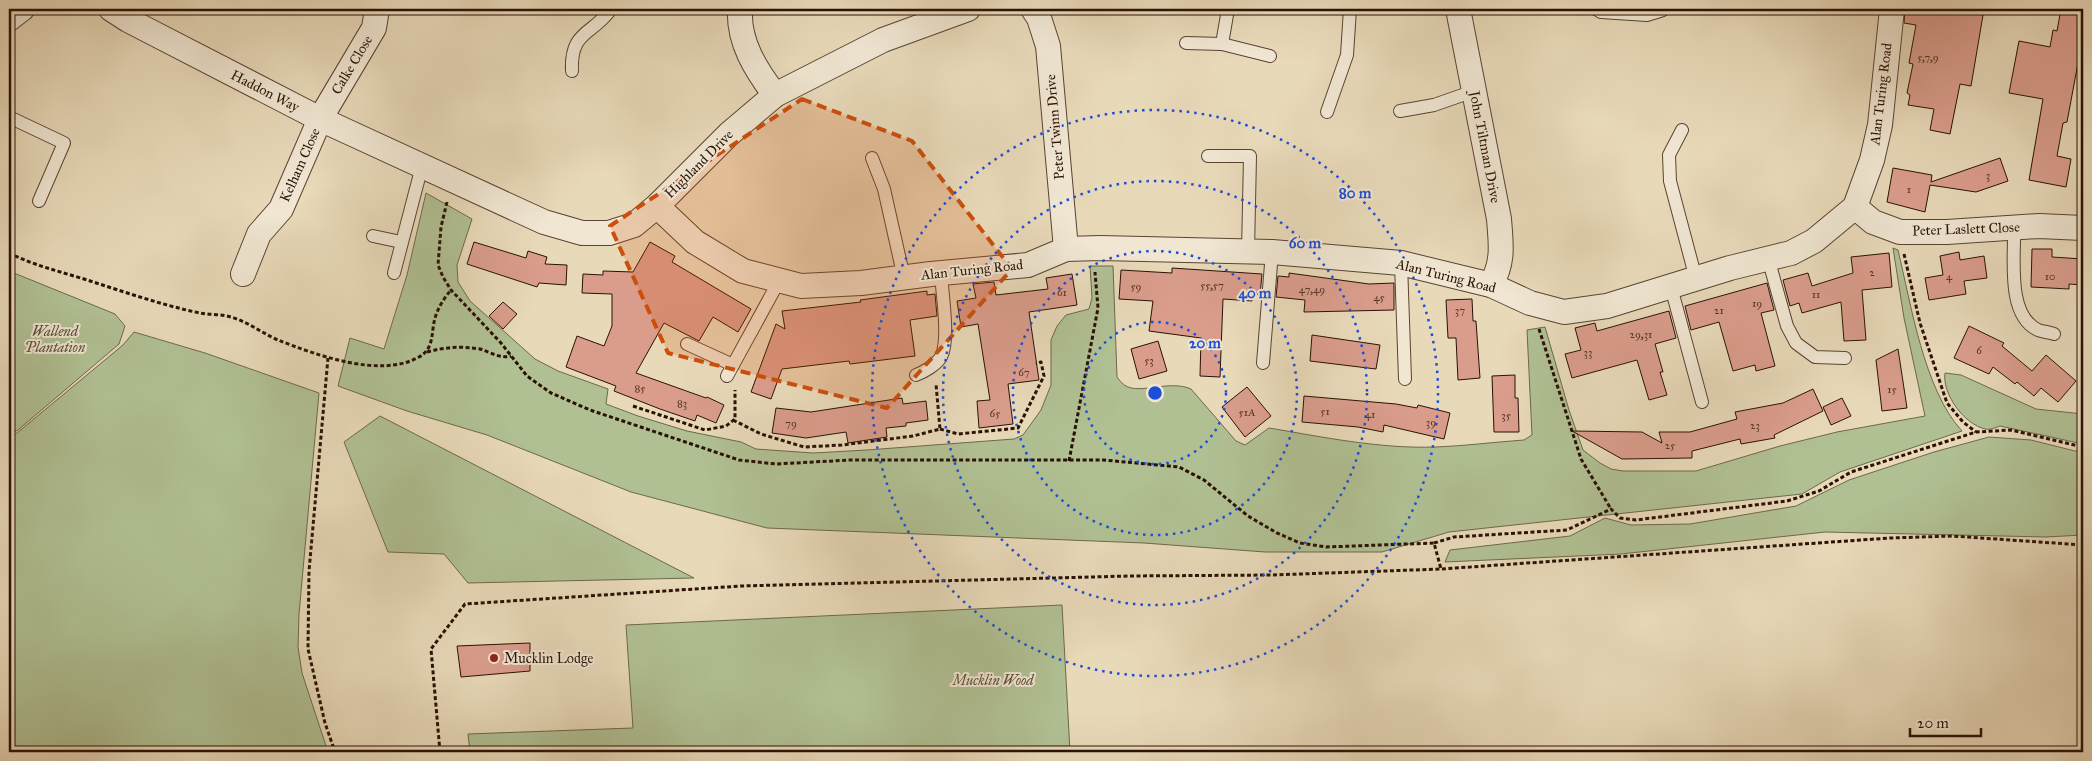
<svg xmlns="http://www.w3.org/2000/svg" width="2092" height="761" viewBox="0 0 2092 761" font-family="'IM FELL Great Primer',serif">
<rect width="100%" height="100%" fill="#e8d9b9"/>
<filter id="stains"><feTurbulence type="fractalNoise" baseFrequency=".004" numOctaves="4"/><feColorMatrix values="0 0 0 0 .2 0 0 0 0 .09 0 0 0 0 .02 0 0 0 .5 -.17"/></filter>
<radialGradient id="worn" r=".72"><stop offset=".6" stop-color="#630" stop-opacity="0"/><stop offset="1" stop-color="#630" stop-opacity=".3"/></radialGradient>
<g fill="#b0c093" stroke="#6d684c">
<path d="M426,193L472,219L457,265L458,282L470,301L535,359L558,371L608,389L606,404L638,416L687,431L741,442L756,449L813,453L867,450L1014,439L1023,435L1041,410L1051,385V340L1057,326L1066,315L1089,309L1092,298L1090,266H1113L1117,377C1120,381 1123,385 1128,387C1144,393 1170,380 1191,389L1236,441L1245,445L1269,428C1323,437 1380,449 1436,447C1465,446 1494,442 1524,440L1532,435L1527,330L1545,327L1569,410L1583,450L1600,463L1611,469L1623,471H1696L1780,446L1837,432L1925,416L1904,318L1893,248L1898,250C1911,304 1924,390 1962,431L1840,472L1802,494L1449,532L1382,552H1265L1144,543L767,528L631,492L487,435L407,411L338,386L350,338L384,349L407,275Z"/>
<path d="M9,271L115,314L125,326L119,344L18,430L9,435Z"/>
<path d="M134,332L205,353L319,393L299,614L298,647L302,673L328,752H9V438L17,433L123,345Z"/>
<path d="M1945,373L1961,375L2036,409L2083,414V444L2000,426C1995,428 1990,430 1985,429C1964,424 1942,394 1945,373Z"/>
<path d="M380,416L694,578L468,583L444,554L388,552L344,442Z"/>
<path d="M1989,437L2031,440L2083,453V535L2046,537L1825,532L1621,554L1445,562L1450,550L1570,536L1605,518L1631,525L1690,524L1796,506L1849,480L1934,452Z"/>
<path d="M1062,605L1070,752H470L468,734L633,728L626,625Z"/>
</g>
<g fill="#da9d8c" stroke="#2a1105">
<path d="M1905,9H1950L1983,15L1971,86L1960,84L1950,134L1930,130L1934,109L1908,105L1910,95L1907,93L1913,64L1909,63L1916,25L1904,23Z"/>
<path d="M2061,9H2083L2080,35L2083,36L2067,122L2063,123L2057,156L2071,159L2066,187L2029,180L2043,99L2009,93L2019,41L2050,47L2053,30L2057,31Z"/>
<path d="M2000,158L2008,181L1976,192L1930,185L1925,212L1887,202L1893,168L1932,175L1931,182Z"/>
<path d="M474,242L526,258L528,251L547,257L545,264L567,265L566,285L539,283L537,287L467,264Z"/>
<path d="M650,242L675,256L672,262L751,309L738,332L713,317L699,341L664,323L636,373L706,398L707,397L724,405L716,423L697,415L695,421L660,409L614,391L616,386L566,367L577,336L604,346L612,326V294L582,293L583,274L603,275V271L633,272Z"/>
<path d="M2032,249H2052V257L2083,259V285L2069,284V289L2031,287Z"/>
<path d="M1959,252L1960,260L1984,256L1987,278L1964,281L1966,294L1929,300L1925,278L1943,275L1940,256Z"/>
<path d="M1889,253L1892,287L1862,290L1866,340L1844,341L1841,302L1802,313L1799,303L1790,306L1783,280L1808,273L1812,286L1853,273L1851,257Z"/>
<path d="M1172,268L1262,274L1260,295L1253,294L1252,301L1223,299L1220,377L1200,376L1201,338L1149,331L1153,301L1119,299L1121,270L1172,273Z"/>
<path d="M1289,273L1369,284L1394,283V310L1304,312L1305,300L1276,297L1278,276L1289,277Z"/>
<path d="M1072,274L1077,305L1029,312L1039,380L1008,384L1013,424L979,428L977,401L990,400L978,324L961,327L957,301L976,298L973,284L994,282L996,295L1048,289L1046,278Z"/>
<path d="M1767,283L1774,310L1761,313L1775,366L1756,371L1755,365L1733,371L1719,322L1691,330L1685,306Z"/>
<path d="M927,291V295L935,294L937,316L910,320L915,356L850,364L849,361L782,369L771,399L751,392L776,324L785,329L782,311L861,302L860,300Z"/>
<path d="M1472,299L1473,321H1476L1480,378L1458,380L1456,338H1448L1446,300Z"/>
<path d="M503,302L517,314L503,329L489,316Z"/>
<path d="M1669,311L1676,338L1655,344L1663,372H1660L1667,395L1649,400L1637,360L1572,378L1565,354L1581,350L1575,328L1595,323L1597,331Z"/>
<path d="M1969,326L2004,343L2002,346L2032,371L2046,355L2076,381L2058,402L2041,388L2034,396L2017,382L2015,384L1993,367L1989,374L1954,358Z"/>
<path d="M1312,335L1380,345L1376,369L1310,361Z"/>
<path d="M1158,341L1167,371L1139,379L1131,349Z"/>
<path d="M1898,349L1907,408L1882,411L1876,360Z"/>
<path d="M1515,375V398H1518L1519,432H1494L1492,376Z"/>
<path d="M1247,387L1271,416L1245,437L1222,407Z"/>
<path d="M1813,389L1823,411L1774,435L1775,438L1741,444L1740,439L1692,451V458L1622,459L1572,431L1642,432L1662,443L1659,432H1690L1737,419L1735,412L1783,403Z"/>
<path d="M1304,396L1396,404L1417,408L1418,405L1450,413L1444,439L1384,425L1383,432L1358,427L1302,422Z"/>
<path d="M902,398L903,404L926,401L928,420L906,423V426L886,428L887,437L848,443L846,432L806,438L772,433L776,408L811,412Z"/>
<path d="M1842,398L1851,416L1831,425L1823,407Z"/>
<path d="M530,643V671L461,677L457,646Z"/>
</g>
<g fill="none" stroke-linecap="round" stroke-linejoin="round">
<g stroke="#5a4332" stroke-width="14">
<g id="lane">
<path d="M1596,9L1601,12L1647,15L1663,10"/>
<path d="M1186,43L1222,44L1270,56"/>
<path d="M1222,44L1228,9"/>
<path d="M572,71C570,30 593,35 611,9"/>
<path d="M1400,111L1434,105L1474,91"/>
<path d="M1327,112L1347,55L1350,9"/>
<path d="M9,117L64,143L39,201"/>
<path d="M1682,130L1669,155L1670,181L1696,279"/>
<path d="M1208,156H1250L1248,252"/>
<path d="M872,158L884,189L904,278"/>
<path d="M2014,228C2015,257 2006,315 2038,330C2043,332 2049,332 2054,334"/>
<path d="M373,236L401,242"/>
<path d="M1768,258L1787,326L1796,343L1815,357L1845,358"/>
<path d="M1401,263L1405,379"/>
<path d="M394,273L422,166"/>
<path d="M1671,287L1702,402"/>
<path d="M687,344L733,365"/>
<path d="M1263,363L1272,252"/>
<path d="M916,375C924,372 936,365 941,357C950,340 942,294 941,273"/>
<path d="M727,376L779,281"/>
</g>
</g>
<g stroke="#5a4332" stroke-width="26">
<g id="street">
<path d="M111,9L128,20L320,119L544,222L582,233H609L634,225L657,206L729,134L775,95L883,40L968,9"/>
<path d="M740,9C738,42 756,70 775,95"/>
<path d="M1033,9L1039,18L1048,46L1066,249"/>
<path d="M1458,9L1499,219C1501,245 1504,261 1491,285"/>
<path d="M9,19L22,9"/>
<path d="M657,206L695,242L743,271L801,286L861,283L931,274L1028,265L1066,249L1100,248L1272,252L1401,263L1491,285L1530,303L1564,312L1607,306L1730,268L1791,253L1814,241L1855,207L1872,160L1880,125L1892,9"/>
<path d="M1855,207L1873,222L1900,232H1947L2039,226L2083,228"/>
<path d="M243,274L259,234L281,209L320,119L374,28L377,9"/>
</g>
</g>
<g stroke="#2a1105" stroke-width="3" stroke-dasharray="4 2.5" stroke-linecap="butt">
<path d="M447,202L441,227L438,265L443,277L451,290L501,343L527,376L551,393L590,410L739,460L776,464L850,460H1104L1179,467L1204,480L1248,516L1277,533L1300,543L1326,547L1434,543L1441,569"/>
<path d="M9,253C33,265 58,271 84,279C122,291 161,305 200,313C210,315 221,314 231,317C248,322 262,333 278,340C316,355 379,378 417,358C436,349 430,332 436,315C439,306 445,297 451,290"/>
<path d="M1904,254L1920,323L1947,403L1963,422L1976,432"/>
<path d="M1539,329L1581,459L1611,509"/>
<path d="M427,352C445,347 462,346 480,349C490,352 500,359 511,356"/>
<path d="M328,358L309,571L308,649L325,723L335,752"/>
<path d="M633,406L705,430L726,426L735,419V390"/>
<path d="M733,420L761,434L804,447L842,445L913,436L940,429L936,384"/>
<path d="M940,429L958,434L1018,428L1044,376L1041,362L1036,364"/>
<path d="M1069,461L1098,308L1095,272"/>
<path d="M1434,543L1454,537L1567,530L1611,509L1620,518L1636,520L1787,501L1819,491L1851,472L1976,432L2011,430L2083,447"/>
<path d="M440,752L431,649L465,604L741,586L1129,576L1272,575L1441,569L1890,538L1952,536L2083,545"/>
</g>
<use href="#lane" stroke="#f0e6d2" stroke-width="12"/>
<use href="#street" stroke="#f0e6d2" stroke-width="24"/>
</g>
<path fill="#cc4e0b" fill-opacity="0.2" stroke="#cc4e0b" stroke-width="4" stroke-dasharray="10 6" stroke-linejoin="round" d="M802,99L912,141L1012,269L887,408L668,353L610,226Z"/>
<g fill="none" stroke="#1d4ed8" stroke-width="2.5" stroke-dasharray="2.5 5">
<circle cx="1155" cy="393" r="71"/>
<circle cx="1155" cy="393" r="142"/>
<circle cx="1155" cy="393" r="212"/>
<circle cx="1155" cy="393" r="283"/>
</g>
<circle fill="#8f2418" stroke="#f0e6d2" stroke-width="2" cx="494" cy="658" r="5"/>
<g text-anchor="middle" dominant-baseline="central" stroke-width="4" stroke-linejoin="round" paint-order="stroke">
<g font-size="11" fill="#563427">
<text x="1928" y="57">5,7,9</text>
<text x="1988" y="175">3</text>
<text x="1909" y="189">1</text>
<text x="1872" y="272">2</text>
<text x="1949" y="276">4</text>
<text x="2050" y="276">10</text>
<text x="1212" y="285">55,57</text>
<text x="1136" y="286">59</text>
<text x="1312" y="289">47,49</text>
<text x="1062" y="292">61</text>
<text x="1816" y="294">11</text>
<text x="1379" y="297">45</text>
<text x="1757" y="303">19</text>
<text x="1460" y="310">37</text>
<text x="1719" y="310">21</text>
<text x="1641" y="334">29,31</text>
<text x="1979" y="350">6</text>
<text x="1588" y="352">33</text>
<text x="1149" y="360">53</text>
<text x="1024" y="372">67</text>
<text x="640" y="388">85</text>
<text x="1892" y="389">15</text>
<text x="682" y="403">83</text>
<text x="1325" y="411">51</text>
<text x="1247" y="412">51A</text>
<text x="995" y="413">65</text>
<text x="1370" y="414">41</text>
<text x="1506" y="415">35</text>
<text x="1431" y="422">39</text>
<text x="791" y="423">79</text>
<text x="1755" y="425">23</text>
<text x="1670" y="445">25</text>
</g>
<g font-size="14" fill="#2a1105" stroke="#f0e6d2">
<text transform="translate(352 65) rotate(-59)">Calke Close</text>
<text transform="translate(265 91) rotate(27)">Haddon Way</text>
<text transform="translate(1881 94) rotate(-83)">Alan Turing Road</text>
<text transform="translate(1055 127) rotate(-95)">Peter Twinn Drive</text>
<text transform="translate(1485 147) rotate(79)">John Tiltman Drive</text>
<text transform="translate(699 164) rotate(-45)">Highland Drive</text>
<text transform="translate(300 165) rotate(-66)">Kelham Close</text>
<text transform="translate(1966 229) rotate(-2)">Peter Laslett Close</text>
<text transform="translate(972 270) rotate(-6)">Alan Turing Road</text>
<text transform="translate(1446 276) rotate(14)">Alan Turing Road</text>
</g>
<g font-size="14" font-style="italic" fill="#594e37" stroke="#f0e6d2">
<text x="55" y="331">Wallend<tspan x="55" dy="16">Plantation</tspan></text>
<text x="993" y="680">Mucklin Wood</text>
</g>
<g font-size="14" fill="#2a1105" stroke="#f0e6d2" text-anchor="start">
<text x="504" y="658">Mucklin Lodge</text>
</g>
</g>
<circle cx="1155" cy="393" r="8" fill="#1d4ed8" stroke="#f0e6d2" stroke-width="2.5"/>
<g font-size="15" text-anchor="middle" font-weight="bold" fill="#1d4ed8" stroke="#f0e6d2" stroke-width="4" stroke-linejoin="round" paint-order="stroke">
<text x="1355" y="198">80 m</text>
<text x="1305" y="248">60 m</text>
<text x="1255" y="298">40 m</text>
<text x="1205" y="348">20 m</text>
</g>
<rect width="2092" height="761" fill="none" stroke="#e8d9b9" stroke-width="30"/>
<rect x="10" y="10" width="2072" height="741" fill="none" stroke="#2a1105" stroke-width="2.5"/>
<rect x="15" y="15" width="2062" height="731" fill="none" stroke="#2a1105"/>
<path d="M1910 728v8h71v-8" fill="none" stroke="#2a1105" stroke-width="2.5"/>
<text x="1917" y="728" font-size="15" fill="#2a1105" stroke="#f0e6d2" stroke-width="4" paint-order="stroke">20 m</text>
<rect width="100%" height="100%" filter="url(#stains)"/>
<rect width="100%" height="100%" fill="url(#worn)"/>
</svg>
